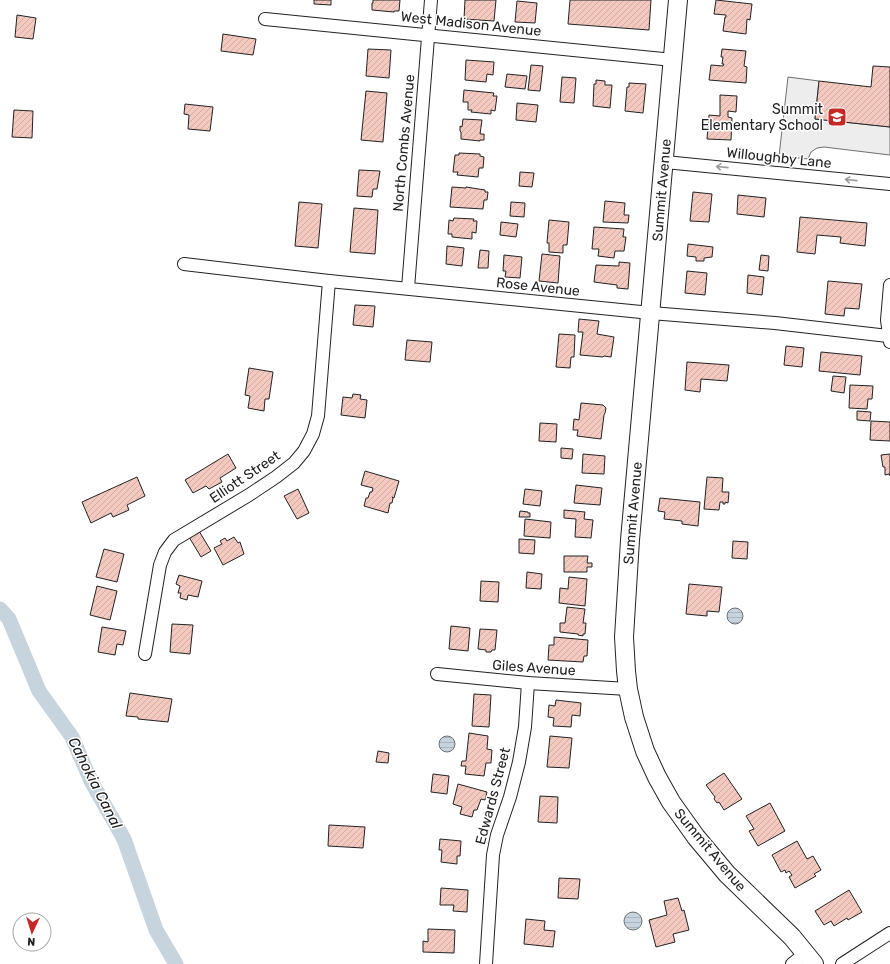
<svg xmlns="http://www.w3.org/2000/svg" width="890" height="964" viewBox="0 0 890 964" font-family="Rubik,sans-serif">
<defs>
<pattern id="water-rules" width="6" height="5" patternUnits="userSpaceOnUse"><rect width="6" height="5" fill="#c7d3dd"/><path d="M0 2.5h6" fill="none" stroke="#abb5bd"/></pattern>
<pattern id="building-hatch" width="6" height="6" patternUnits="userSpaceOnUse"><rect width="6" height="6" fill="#f3c9c0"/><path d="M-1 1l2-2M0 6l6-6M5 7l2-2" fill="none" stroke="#d0aca5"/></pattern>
</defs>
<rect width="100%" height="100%" fill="#fff"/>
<path fill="#ededed" stroke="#6f6f6f" d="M788,77L819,81L815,119L890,127V155L824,147L817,148L811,152L808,159L779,156Z"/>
<g fill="url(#water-rules)" stroke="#6f6f6f">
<circle cx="735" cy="616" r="8"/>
<circle cx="447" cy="744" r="8"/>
<circle cx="633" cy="921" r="9"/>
</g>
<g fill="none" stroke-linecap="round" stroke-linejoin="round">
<path stroke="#c7d3dd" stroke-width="15" d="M0,609L9,619L39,691L72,737L91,781L124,839L156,930L176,964"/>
</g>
<g fill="url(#building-hatch)" stroke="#222">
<path d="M314,0H331V5L314,4Z"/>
<path d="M373,0H400L399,11H394V12L372,10V3H373Z"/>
<path d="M465,0H496L494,21L464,19Z"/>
<path d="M570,0H651L649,30L568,24Z"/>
<path d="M716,0L752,4L750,20L747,19L746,34L723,31L725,17H726V15L714,14Z"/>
<path d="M517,1L537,3L535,23L515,22Z"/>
<path d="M17,15L36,18L33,39L15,37Z"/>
<path d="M223,34L256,39L253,55L221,51Z"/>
<path d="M368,49L391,50L389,78L366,76Z"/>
<path d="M722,49L746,51L744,66L747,67L746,83L709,80L711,65L723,66L724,64H722L723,57H721Z"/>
<path d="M466,60L494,62L493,75L487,74L486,82L465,80Z"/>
<path d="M531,65L543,66L540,91L528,90Z"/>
<path d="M873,66L890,67V127L815,119L819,81L871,87Z"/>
<path d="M507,74L527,76L525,89L505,87Z"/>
<path d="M562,77L576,78L574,103L560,102Z"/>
<path d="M596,80L605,81V85H612L610,108L593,106L594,84H596Z"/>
<path d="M629,83L646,84L643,113L625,111L627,87H629Z"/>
<path d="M464,90L494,93L493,96H497L495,111L491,110V114L471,112L472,110H468V102H463Z"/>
<path d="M366,91L387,93L383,142L361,140Z"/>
<path d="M720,95L737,96L736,112L728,111V117L732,118L731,140L707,139L709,115L720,116Z"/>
<path d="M517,103L538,105L536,122L516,120Z"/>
<path d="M185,104L213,107L210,131L188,129L189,115L184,114Z"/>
<path d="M14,110L33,111L32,138L12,137Z"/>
<path d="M463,119L482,120L480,134H484V140H480V141L461,139V132L460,131V126L462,127Z"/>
<path d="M459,153L480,154V156L484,157L483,168H479L478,177L457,175L458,172H453L455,155H459Z"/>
<path d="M359,170L380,171L377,189H373L372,197L357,196Z"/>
<path d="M520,172L534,173L532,187L519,186Z"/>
<path d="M452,187L466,188V187L485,190V192H488L487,200H484L483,209L450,207Z"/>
<path d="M693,192L712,194L709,222L690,221Z"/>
<path d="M738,195L766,198L764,217L737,214Z"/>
<path d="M605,201L625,203L624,215H629L628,223L603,222Z"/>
<path d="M299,202L322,204L318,248L295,246Z"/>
<path d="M511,202L525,203L524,217L510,216Z"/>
<path d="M354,208L378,210L375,254L350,252Z"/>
<path d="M800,217L867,223L865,246L840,243L841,237L817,235L815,254L797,252Z"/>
<path d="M454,218L474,219L473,221H477L476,233L472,232V239L452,237V234H448L449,220L453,221Z"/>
<path d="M549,220L569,222L567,245H563V253L549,252V243H547Z"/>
<path d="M501,222L518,224L516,237L500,235Z"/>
<path d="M594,227L624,229L623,237H626L624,251H615L614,258L598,256L599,249H592Z"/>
<path d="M688,244L713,247L712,257L704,258V261H696V257L687,256Z"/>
<path d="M447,246L464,248L462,266L446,264Z"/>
<path d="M480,250L489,251L488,268H478Z"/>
<path d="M542,254L560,256L558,283L539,281Z"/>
<path d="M504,255L522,257L520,278L505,277L506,271H503Z"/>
<path d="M761,255L769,256L768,271L759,270Z"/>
<path d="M619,262L630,263L628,289L617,288V285L594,282L596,265L619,266Z"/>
<path d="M687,271L707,273L705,295L685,293Z"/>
<path d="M748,275L764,277L762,295L747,293Z"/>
<path d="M828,281L862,284L859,309L845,308L844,316L825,314Z"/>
<path d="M355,305L375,306L373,327L353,325Z"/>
<path d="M579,319L599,321L597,334L614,337L611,357L604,356L603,357L580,355L583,332H578Z"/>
<path d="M559,334L575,335L574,357H571L570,368L556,367Z"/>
<path d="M407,340L432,342L430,362L405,360Z"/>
<path d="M786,346L804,348L802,367L784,365Z"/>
<path d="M821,352L862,356L860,375L819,371Z"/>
<path d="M687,362L729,365L727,381L701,379L700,392L685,390Z"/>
<path d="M249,368L273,372L269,399H265L264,411L248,408L250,396L245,395Z"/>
<path d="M833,376L846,377L844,393L831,391Z"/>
<path d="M850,385L873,386L872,399H868L867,409L849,408Z"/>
<path d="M353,394L361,395L360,399L367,400L365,418L341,415L343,397L352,398Z"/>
<path d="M581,403L603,405L606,408L605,413L604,415L601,439L577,436L578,430H573L574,419L579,420Z"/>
<path d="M857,411L871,412L870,421L857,420Z"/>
<path d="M871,421L890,422V441L870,440Z"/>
<path d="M540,423L557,424L556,442L539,441Z"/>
<path d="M561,448L573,449L572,459L561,458Z"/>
<path d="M228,454L236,468L220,478L222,482L209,489L206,486L193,493L185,480Z"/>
<path d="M583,454L605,456L604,474L582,473Z"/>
<path d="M890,454V476L889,474L885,475V467H883L881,455Z"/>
<path d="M365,471L399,481L394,498L392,497L393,498L392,503H390L388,513L364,506L366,498H368L370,492H372L373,488L361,485Z"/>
<path d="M137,477L145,496L127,505L129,510L113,517L111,513L91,523L82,502Z"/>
<path d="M707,477L723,478L722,492H729L728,503L725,502V504H723V502H720L719,510L704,509Z"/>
<path d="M576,485L602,488L600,505L574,503Z"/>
<path d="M298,489L309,513L297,519L284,496Z"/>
<path d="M525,489L542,491L540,506L523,504Z"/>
<path d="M660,498L700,502L698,526L682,524V521L664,519L665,512L658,511Z"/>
<path d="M564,510L585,512L584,519L593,520L591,538L575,537L576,519L564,518Z"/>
<path d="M520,511L528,512V513H530V517H519Z"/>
<path d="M525,519L551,522L550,538L524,536Z"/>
<path d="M199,531L211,551L201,557L189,537Z"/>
<path d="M234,537L238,543L240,542L244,554L223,565L214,548L222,544L220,541L225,538L227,541Z"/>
<path d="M519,539L535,540L534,554L519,553Z"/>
<path d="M733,541L748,542L747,559L732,558Z"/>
<path d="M104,549L124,554L117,582L96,577Z"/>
<path d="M564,556H588L587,563H592V567H587V572H564Z"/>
<path d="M527,572L542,574L541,589L526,588Z"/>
<path d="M179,575L202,581L198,597L188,595L187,600L180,598L181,593H178L180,586L176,584Z"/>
<path d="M569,577L587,579L585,606L559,603L560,588L568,589Z"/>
<path d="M481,581L499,582L498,602L480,601Z"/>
<path d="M689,584L722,587L719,612L707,611V616L686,614Z"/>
<path d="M97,586L117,591L110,620L90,615Z"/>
<path d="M567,607L585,609L583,623H586L585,634H583V636L578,635V634L560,632V623H565Z"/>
<path d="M172,624L193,625L190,654L170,652Z"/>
<path d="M451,626L470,628L468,651L449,649Z"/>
<path d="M102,627L126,631L123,645L117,644L115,655L98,652Z"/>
<path d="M480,629L497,630L495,650H492L491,652H486V650L478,649Z"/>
<path d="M554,637L588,640L587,656H584L583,662L548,660L549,645H554Z"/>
<path d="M130,693L172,699L168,722L138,719V717L126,716Z"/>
<path d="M474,694L491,695L489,727L472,726Z"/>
<path d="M556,700L581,703L580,716L572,715L571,727L553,726L554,718L548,717L549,705L555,706Z"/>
<path d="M469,733L488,736L487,749L492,750L491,763H486L484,776L465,774L466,766H461L462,761H466Z"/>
<path d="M550,736L572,738L569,768L547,767Z"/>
<path d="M378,751L389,753L388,763L376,762Z"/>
<path d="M724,773L742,799L724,810L719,802L717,803L714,799L715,797L706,785Z"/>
<path d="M433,774L449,776L447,794L431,792Z"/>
<path d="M458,784L487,792L485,800L481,799L477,810H474L472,817L460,814L462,807L453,804Z"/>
<path d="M540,796L558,797L557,823L538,822Z"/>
<path d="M770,803L785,831L758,846L749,831L754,829L746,816Z"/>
<path d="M329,825L365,827L363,848L328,846Z"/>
<path d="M440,839L461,841L460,856H457V864L441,862L442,850H439Z"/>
<path d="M797,841L807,859L813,856L821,870L814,874L816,876L795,888L789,877L792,875L789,871L786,873L785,870L781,872L772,855Z"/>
<path d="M559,878L580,879L578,899L558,898Z"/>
<path d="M441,888L468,890L467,912L453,911L454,905H440Z"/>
<path d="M849,890L862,912L848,920L847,918L834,926L831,921L824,925L815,911Z"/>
<path d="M678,898L682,911L684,910L689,930L673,934L675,942L656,947L649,920L667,915L664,901Z"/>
<path d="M526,919L545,921L544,930L555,931L553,947L524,944Z"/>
<path d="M428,929L455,930L454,953L423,952V941L428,942Z"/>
</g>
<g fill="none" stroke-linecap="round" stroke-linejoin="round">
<g stroke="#222" stroke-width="14">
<g id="street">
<path d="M265,19L673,60"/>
<path d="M665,162L890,184"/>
<path d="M184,264L329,281L651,313L775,323L888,336"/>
<path d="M408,288L431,0"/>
<path d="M890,342L887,320L890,285"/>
<path d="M145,654L160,565L165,552L174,540L249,495L276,477L294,463L304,451L313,434L318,416L329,281"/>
<path d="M437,674L528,683L628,689"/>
<path d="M486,964L493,855L497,835L510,797L519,762L525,727L528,683"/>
<path d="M792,964L806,953"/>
<path d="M842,964L890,933"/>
</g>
</g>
<g stroke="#222" stroke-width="20">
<path id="secondary" d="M678,0L630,540L624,637L626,671L628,689L634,717L645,751L657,777L671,802L696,837L727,874L792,937L814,964"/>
</g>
<use href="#street" stroke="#fff" stroke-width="12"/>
<use href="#secondary" stroke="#fff" stroke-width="18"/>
</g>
<defs><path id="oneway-shaft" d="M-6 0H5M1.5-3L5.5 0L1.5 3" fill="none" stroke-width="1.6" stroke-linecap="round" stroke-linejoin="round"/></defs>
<g stroke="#9c9c9c">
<use href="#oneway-shaft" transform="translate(722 167) rotate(-174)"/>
<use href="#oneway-shaft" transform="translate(851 180) rotate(-174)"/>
</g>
<defs>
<g id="school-square" transform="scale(1)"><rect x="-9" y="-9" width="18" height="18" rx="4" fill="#c62828" stroke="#fff"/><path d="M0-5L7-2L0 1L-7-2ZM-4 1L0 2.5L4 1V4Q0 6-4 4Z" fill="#fff"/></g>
</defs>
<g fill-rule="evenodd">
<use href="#school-square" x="837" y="117"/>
</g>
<g text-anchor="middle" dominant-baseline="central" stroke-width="3" stroke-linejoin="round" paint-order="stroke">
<g font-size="14" fill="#222" stroke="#fff">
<text transform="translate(471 24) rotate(6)">West Madison Avenue</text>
<text transform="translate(404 143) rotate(-85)">North Combs Avenue</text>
<text transform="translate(779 158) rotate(6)">Willoughby Lane</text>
<text transform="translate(662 190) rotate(-85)">Summit Avenue</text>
<text transform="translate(538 287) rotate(6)">Rose Avenue</text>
<text transform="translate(245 477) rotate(-34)">Elliott Street</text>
<text transform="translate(633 513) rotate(-85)">Summit Avenue</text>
<text transform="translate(534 668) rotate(4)">Giles Avenue</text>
<text transform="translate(493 796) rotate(-75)">Edwards Street</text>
<text transform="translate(710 850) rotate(50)">Summit Avenue</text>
</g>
<g font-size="14" fill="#222" stroke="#fff" text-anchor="end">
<text x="823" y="109">Summit<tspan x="823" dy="16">Elementary School</tspan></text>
</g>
<g font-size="15" font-style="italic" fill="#222" stroke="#fff">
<text transform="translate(95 783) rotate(63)">Cahokia Canal</text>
</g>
</g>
<g transform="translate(32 932) rotate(184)"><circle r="19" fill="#ffffff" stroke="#a7a7a7"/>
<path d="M0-3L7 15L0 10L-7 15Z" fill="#c62828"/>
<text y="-6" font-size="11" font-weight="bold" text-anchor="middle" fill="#222222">N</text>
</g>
</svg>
